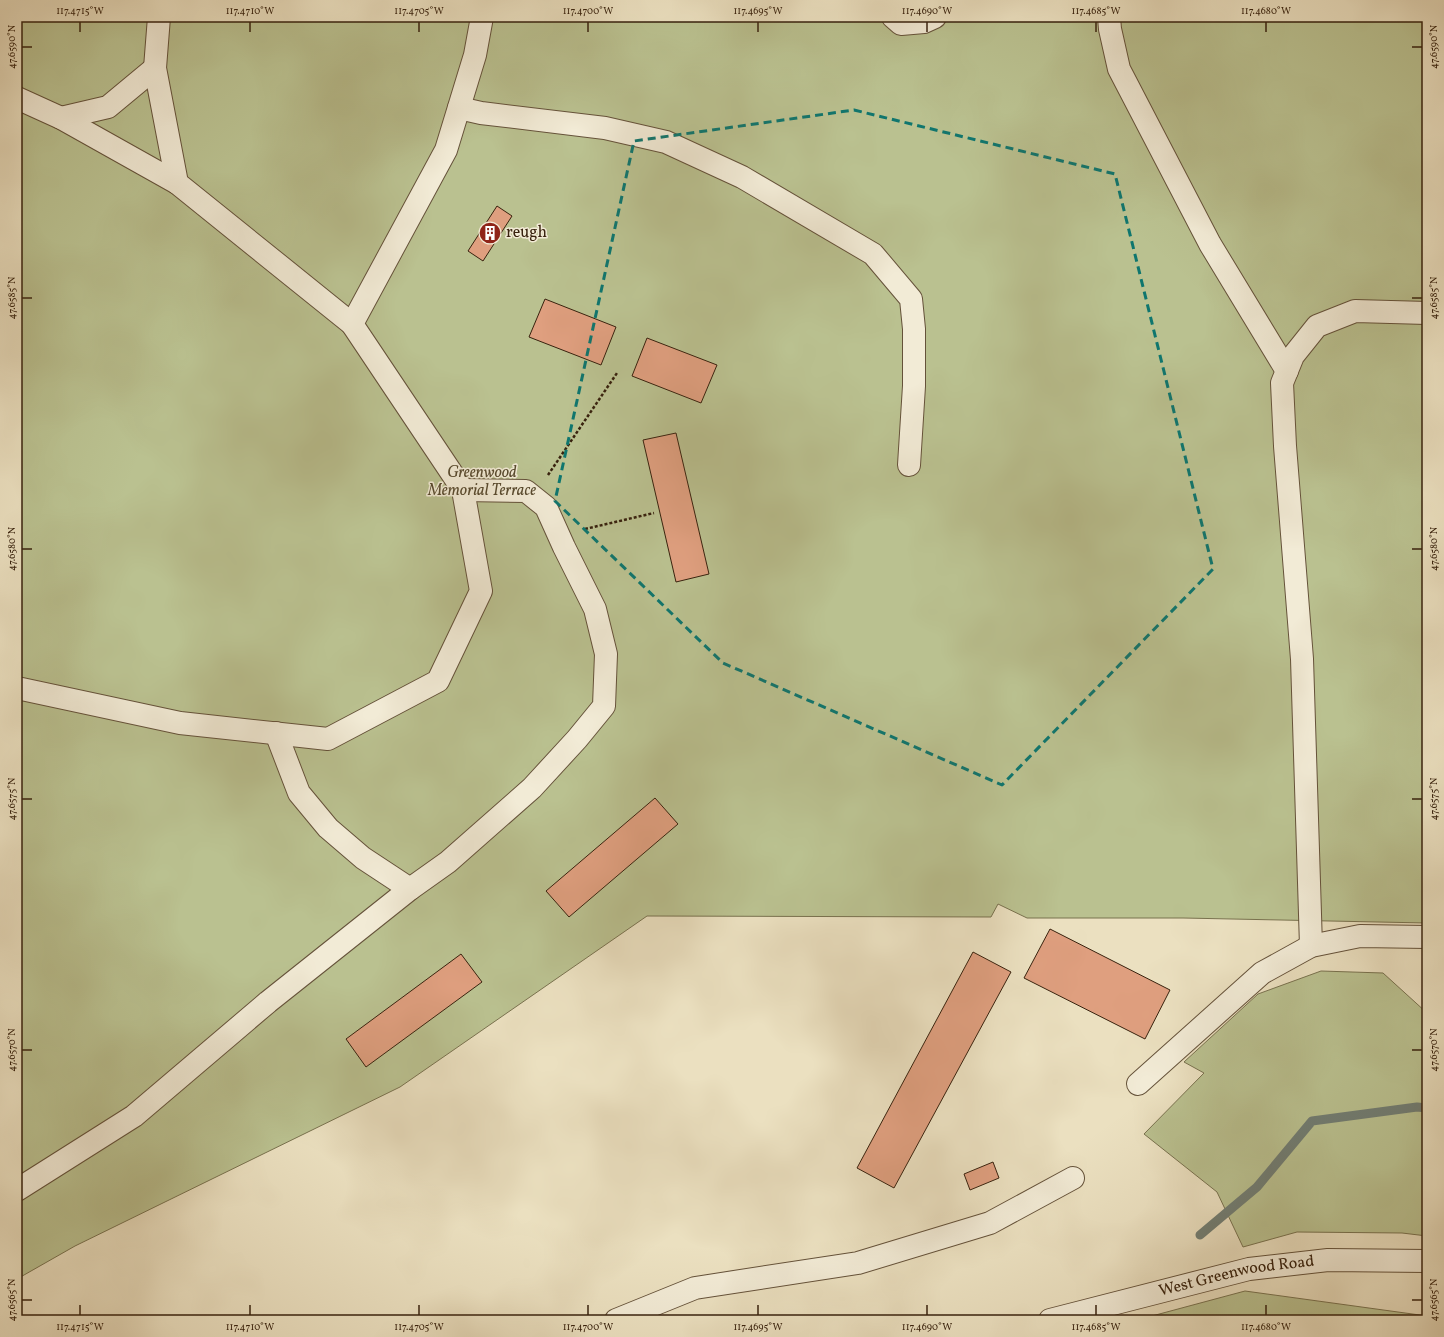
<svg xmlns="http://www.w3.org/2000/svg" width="1444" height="1337" viewBox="0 0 1444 1337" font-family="Vollkorn,serif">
<rect width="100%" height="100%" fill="#ebe0c0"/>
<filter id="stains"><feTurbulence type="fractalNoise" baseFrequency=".005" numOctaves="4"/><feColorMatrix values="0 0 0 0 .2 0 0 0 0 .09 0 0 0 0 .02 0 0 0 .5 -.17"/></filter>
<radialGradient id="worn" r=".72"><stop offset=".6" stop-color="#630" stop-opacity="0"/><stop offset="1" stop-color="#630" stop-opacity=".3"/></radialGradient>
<g fill="#bac190" stroke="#79724f">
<path d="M17,17H1427V923L1183,918H1027L998,904L991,917L647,916L400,1087L75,1246L17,1279Z"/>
<path d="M1321,971L1383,973L1427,1013V1236L1402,1233L1297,1232L1243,1247L1217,1192L1144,1134L1204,1073L1184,1062L1258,994Z"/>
<path d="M1245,1291L1427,1316V1320H1137Z"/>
</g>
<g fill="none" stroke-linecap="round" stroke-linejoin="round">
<path stroke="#727e74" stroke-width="9" d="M1200,1235L1257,1187L1312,1121L1417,1107L1427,1108"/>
</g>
<g fill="#df9f7f" stroke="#38220e">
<path d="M497,206L512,216L483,261L468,251Z"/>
<path d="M545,299L616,327L601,365L529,337Z"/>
<path d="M647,338L717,365L701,403L632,376Z"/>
<path d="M676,433L709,574L676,582L643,440Z"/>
<path d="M655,798L678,824L569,917L546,891Z"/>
<path d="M1050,929L1170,990L1145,1039L1024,978Z"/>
<path d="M973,952L1011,972L894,1188L857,1168Z"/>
<path d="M461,954L482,982L366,1067L346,1039Z"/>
<path d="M993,1162L999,1178L970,1190L964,1174Z"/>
</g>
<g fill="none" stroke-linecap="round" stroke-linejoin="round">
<g stroke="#65523a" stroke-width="24">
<g id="minor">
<path d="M893,17L901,24L924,22L935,17"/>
<path d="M1109,17L1110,29L1119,69L1210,244L1287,371"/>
<path d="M17,98L61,118L177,183"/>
<path d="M459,108L481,113L605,128L666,142L742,177L873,254L911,299L914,329V386L909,465"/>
<path d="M61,118L108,107L155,68"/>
<path d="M352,324L446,150L475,55L482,17"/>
<path d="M17,688L180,723L328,739L438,681L481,591L463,490L352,324L177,183L155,68L159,17"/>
<path d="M276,733L299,793L328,828L363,858L410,889"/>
<path d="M1311,946L1302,659L1285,446L1282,383L1293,356L1317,326L1355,311L1427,313"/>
<path d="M1138,1084L1262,973L1311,946L1360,936L1427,937"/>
<path d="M17,1190L134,1116L268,1002L410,889L448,862L532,788L577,739L604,706L606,654L595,609L564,547L546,507L526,491L463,490"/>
<path d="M616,1320L695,1288L858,1263L990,1223L1073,1178"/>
<path id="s1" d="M1050,1320L1249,1269L1328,1260L1427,1261"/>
</g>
</g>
<g stroke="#38220e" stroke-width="2.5" stroke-dasharray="3 2" stroke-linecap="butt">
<path d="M548,475L617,373"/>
<path d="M585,529L654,513"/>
</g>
<use href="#minor" stroke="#f2ebd6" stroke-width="22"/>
</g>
<path fill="none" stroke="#0f766e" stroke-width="3" stroke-dasharray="8 5" stroke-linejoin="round" d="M854,110L1115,174L1213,569L1002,785L723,663L555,501L634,141Z"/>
<path fill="none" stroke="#38220e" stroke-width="1.5" d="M80,22V32M250,22V32M419,22V32M588,22V32M758,22V32M927,22V32M1096,22V32M1266,22V32M22,47H32M1412,47H1422M22,298H32M1412,298H1422M22,549H32M1412,549H1422M22,799H32M1412,799H1422M22,1050H32M1412,1050H1422M22,1300H32M1412,1300H1422M80,1305V1315M250,1305V1315M419,1305V1315M588,1305V1315M758,1305V1315M927,1305V1315M1096,1305V1315M1266,1305V1315"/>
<defs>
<g id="building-disc" transform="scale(1.15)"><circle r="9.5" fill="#8f2418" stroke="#f2ebd6"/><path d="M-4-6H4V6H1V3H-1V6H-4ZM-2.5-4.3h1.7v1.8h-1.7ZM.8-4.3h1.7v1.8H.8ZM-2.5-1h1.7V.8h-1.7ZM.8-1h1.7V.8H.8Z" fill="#fff"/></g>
</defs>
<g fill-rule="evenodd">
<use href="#building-disc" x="490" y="233"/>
</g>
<g text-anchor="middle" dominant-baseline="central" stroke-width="3" stroke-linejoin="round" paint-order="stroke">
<g font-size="16" fill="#38220e" stroke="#f2ebd6" text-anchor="start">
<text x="506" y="233">reugh</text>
</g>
<g font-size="16" font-style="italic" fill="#584a2e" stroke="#f2ebd6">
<text x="482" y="473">Greenwood<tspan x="482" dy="18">Memorial Terrace</tspan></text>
</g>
<g font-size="16" fill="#38220e" stroke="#f2ebd6">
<text stroke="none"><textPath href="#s1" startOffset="192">West Greenwood Road</textPath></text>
</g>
</g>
<rect width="1444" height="1337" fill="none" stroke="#ebe0c0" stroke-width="44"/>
<rect x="22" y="22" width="1400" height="1293" fill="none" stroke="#38220e" stroke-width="1.5"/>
<g font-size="10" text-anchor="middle" fill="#38220e">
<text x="80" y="14">117.4715°W</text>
<text x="250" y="14">117.4710°W</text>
<text x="419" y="14">117.4705°W</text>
<text x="588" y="14">117.4700°W</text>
<text x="758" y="14">117.4695°W</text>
<text x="927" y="14">117.4690°W</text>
<text x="1096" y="14">117.4685°W</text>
<text x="1266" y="14">117.4680°W</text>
<text transform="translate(11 47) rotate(-90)" y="4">47.6590°N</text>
<text transform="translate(1433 47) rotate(-90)" y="4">47.6590°N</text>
<text transform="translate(11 298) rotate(-90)" y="4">47.6585°N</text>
<text transform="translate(1433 298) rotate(-90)" y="4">47.6585°N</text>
<text transform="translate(11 549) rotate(-90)" y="4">47.6580°N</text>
<text transform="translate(1433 549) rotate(-90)" y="4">47.6580°N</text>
<text transform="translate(11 799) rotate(-90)" y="4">47.6575°N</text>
<text transform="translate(1433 799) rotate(-90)" y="4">47.6575°N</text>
<text transform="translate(11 1050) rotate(-90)" y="4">47.6570°N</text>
<text transform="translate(1433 1050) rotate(-90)" y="4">47.6570°N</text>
<text transform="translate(11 1300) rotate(-90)" y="4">47.6565°N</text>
<text transform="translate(1433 1300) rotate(-90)" y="4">47.6565°N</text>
<text x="80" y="1330">117.4715°W</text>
<text x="250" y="1330">117.4710°W</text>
<text x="419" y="1330">117.4705°W</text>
<text x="588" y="1330">117.4700°W</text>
<text x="758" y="1330">117.4695°W</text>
<text x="927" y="1330">117.4690°W</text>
<text x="1096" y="1330">117.4685°W</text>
<text x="1266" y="1330">117.4680°W</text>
</g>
<rect width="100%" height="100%" filter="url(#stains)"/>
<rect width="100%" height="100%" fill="url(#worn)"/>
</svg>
